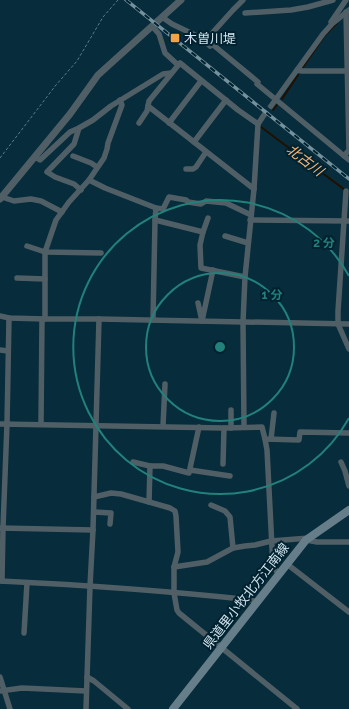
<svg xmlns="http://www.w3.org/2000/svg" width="349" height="709" viewBox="0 0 349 709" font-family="Raleway,'Noto Sans JP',sans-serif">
<rect width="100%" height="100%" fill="#072c3b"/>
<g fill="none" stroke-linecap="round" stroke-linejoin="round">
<g stroke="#211000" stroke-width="2">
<path d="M303,67L325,35L337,23"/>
<path d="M282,99L298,75"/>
<path d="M273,110L277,105"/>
<path d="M261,127L349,193"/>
</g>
<path stroke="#254856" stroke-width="5.5" stroke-dasharray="5.5 3" stroke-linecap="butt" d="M264,115L271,106"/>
<path stroke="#5d7a87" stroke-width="1" stroke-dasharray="3 2" stroke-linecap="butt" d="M0,158L56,85L77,61L103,17L118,0"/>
<g stroke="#505f66" stroke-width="5.5">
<path d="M243,0L233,10L205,41L210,46L212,44L258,82L257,84L349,160"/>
<path d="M245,13L291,10L308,7L333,0"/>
<path d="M162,17L172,24L197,36L205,41"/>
<path d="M331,22L346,0"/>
<path d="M152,26L159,34L165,53L178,65"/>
<path d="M297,70L302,71H349"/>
<path d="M148,106L254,189"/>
<path d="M271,106L323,34L332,24L349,10"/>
<path d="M139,123L147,111L149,101L180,63L238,110L258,124"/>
<path d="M169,123L201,81"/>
<path d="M79,128L74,144L47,172L55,177L74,184L81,190"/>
<path d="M194,142L226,100"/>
<path d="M73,156L91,163L97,167"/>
<path d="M344,156L349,150L346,12"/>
<path d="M35,157L40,160L70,132L79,128L93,120L111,106L163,74L171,73"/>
<path d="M186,169H193L196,167L206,152"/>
<path d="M89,180L104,158L107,149L108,143L122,105L120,100"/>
<path d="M346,191L338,311V324L349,349"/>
<path d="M2,197L14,201L31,199L41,201L62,212"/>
<path d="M156,208L163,209L169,197L186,200L188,202L201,204L206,201L226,203L251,215"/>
<path d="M155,220L203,232L200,245L201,268L245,277"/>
<path d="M250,220L349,221"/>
<path d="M203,232L208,218"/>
<path d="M225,236L248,243"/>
<path d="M27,246L45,252L101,253"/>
<path d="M17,278L45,279"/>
<path d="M198,303L202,321L213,270"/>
<path d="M0,316L9,318L45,319H99L349,324"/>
<path d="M45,319V252L56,220L69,202L89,180L105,188L156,208L155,220L153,320"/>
<path d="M0,350L8,351"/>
<path d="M231,410V428"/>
<path d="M0,424L224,428L262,427L265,439L299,440L300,432L349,433"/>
<path d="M41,424L42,319"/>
<path d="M163,426L165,384"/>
<path d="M244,427L243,322L245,277L254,189L258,124L264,115"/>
<path d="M265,439L267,450L273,567L279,574"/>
<path d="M271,439L274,413"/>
<path d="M133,462L150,466H163L189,473L199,427"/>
<path d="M341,462L345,471L349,486"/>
<path d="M223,464L224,428"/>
<path d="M190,470L230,476"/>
<path d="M94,497L111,493L121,494L170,508L175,511L176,516L178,552L174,567V593L177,610L179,613L297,709"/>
<path d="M149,502L150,466"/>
<path d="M211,505L225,511L230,517L233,548"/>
<path d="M94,512L111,513L110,524"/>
<path d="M0,528L93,530"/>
<path d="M306,540L317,542H349"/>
<path d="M287,564L349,612"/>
<path d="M174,567L207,562L233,548L245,546L255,545L271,541L309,538"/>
<path d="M0,581C84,585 168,591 252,600L256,603"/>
<path d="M2,581L3,528L7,424L9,318"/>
<path d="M24,633L27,583"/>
<path d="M0,677L10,709"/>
<path d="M87,677L94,681L128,709"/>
<path d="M0,691L22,688L86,691"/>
<path d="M86,709L90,586L93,530L99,319"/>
</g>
<path stroke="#505f66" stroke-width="7" d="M0,199L70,114L98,75L181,0"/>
<path stroke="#667e8a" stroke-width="8" d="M173,709L306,540L349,510"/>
<g stroke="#75919d" stroke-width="3.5">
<path id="rail" d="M126,0L349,179"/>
</g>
<use href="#rail" stroke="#002230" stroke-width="2" stroke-dasharray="6" stroke-linecap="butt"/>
</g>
<g fill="none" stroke="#22817b" stroke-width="2">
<circle cx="220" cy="347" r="74"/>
<path d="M349 418A147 147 0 1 1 349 276"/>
</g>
<rect fill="#f4a344" stroke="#002230" stroke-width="1.5" x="170" y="33" width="10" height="10" rx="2"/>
<g text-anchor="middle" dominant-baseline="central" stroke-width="4" stroke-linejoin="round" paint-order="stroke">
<g font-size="13" fill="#d2e5ef" stroke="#002230" text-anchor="start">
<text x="184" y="38">木曽川堤</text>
</g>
<g font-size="13" fill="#d2e5ef" stroke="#002230">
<text transform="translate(246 596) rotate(-52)">県道里小牧北方江南線</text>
</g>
<g font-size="14" font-style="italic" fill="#f1b77a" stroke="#002230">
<text transform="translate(305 160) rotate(37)">北古川</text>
</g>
</g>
<circle cx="220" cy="347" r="6" fill="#22817b" stroke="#002230" stroke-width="2"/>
<g font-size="12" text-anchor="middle" font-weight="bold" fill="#22817b" stroke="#002230" stroke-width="4" stroke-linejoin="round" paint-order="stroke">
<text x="324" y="247">2 分</text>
<text x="272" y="299">1 分</text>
</g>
</svg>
